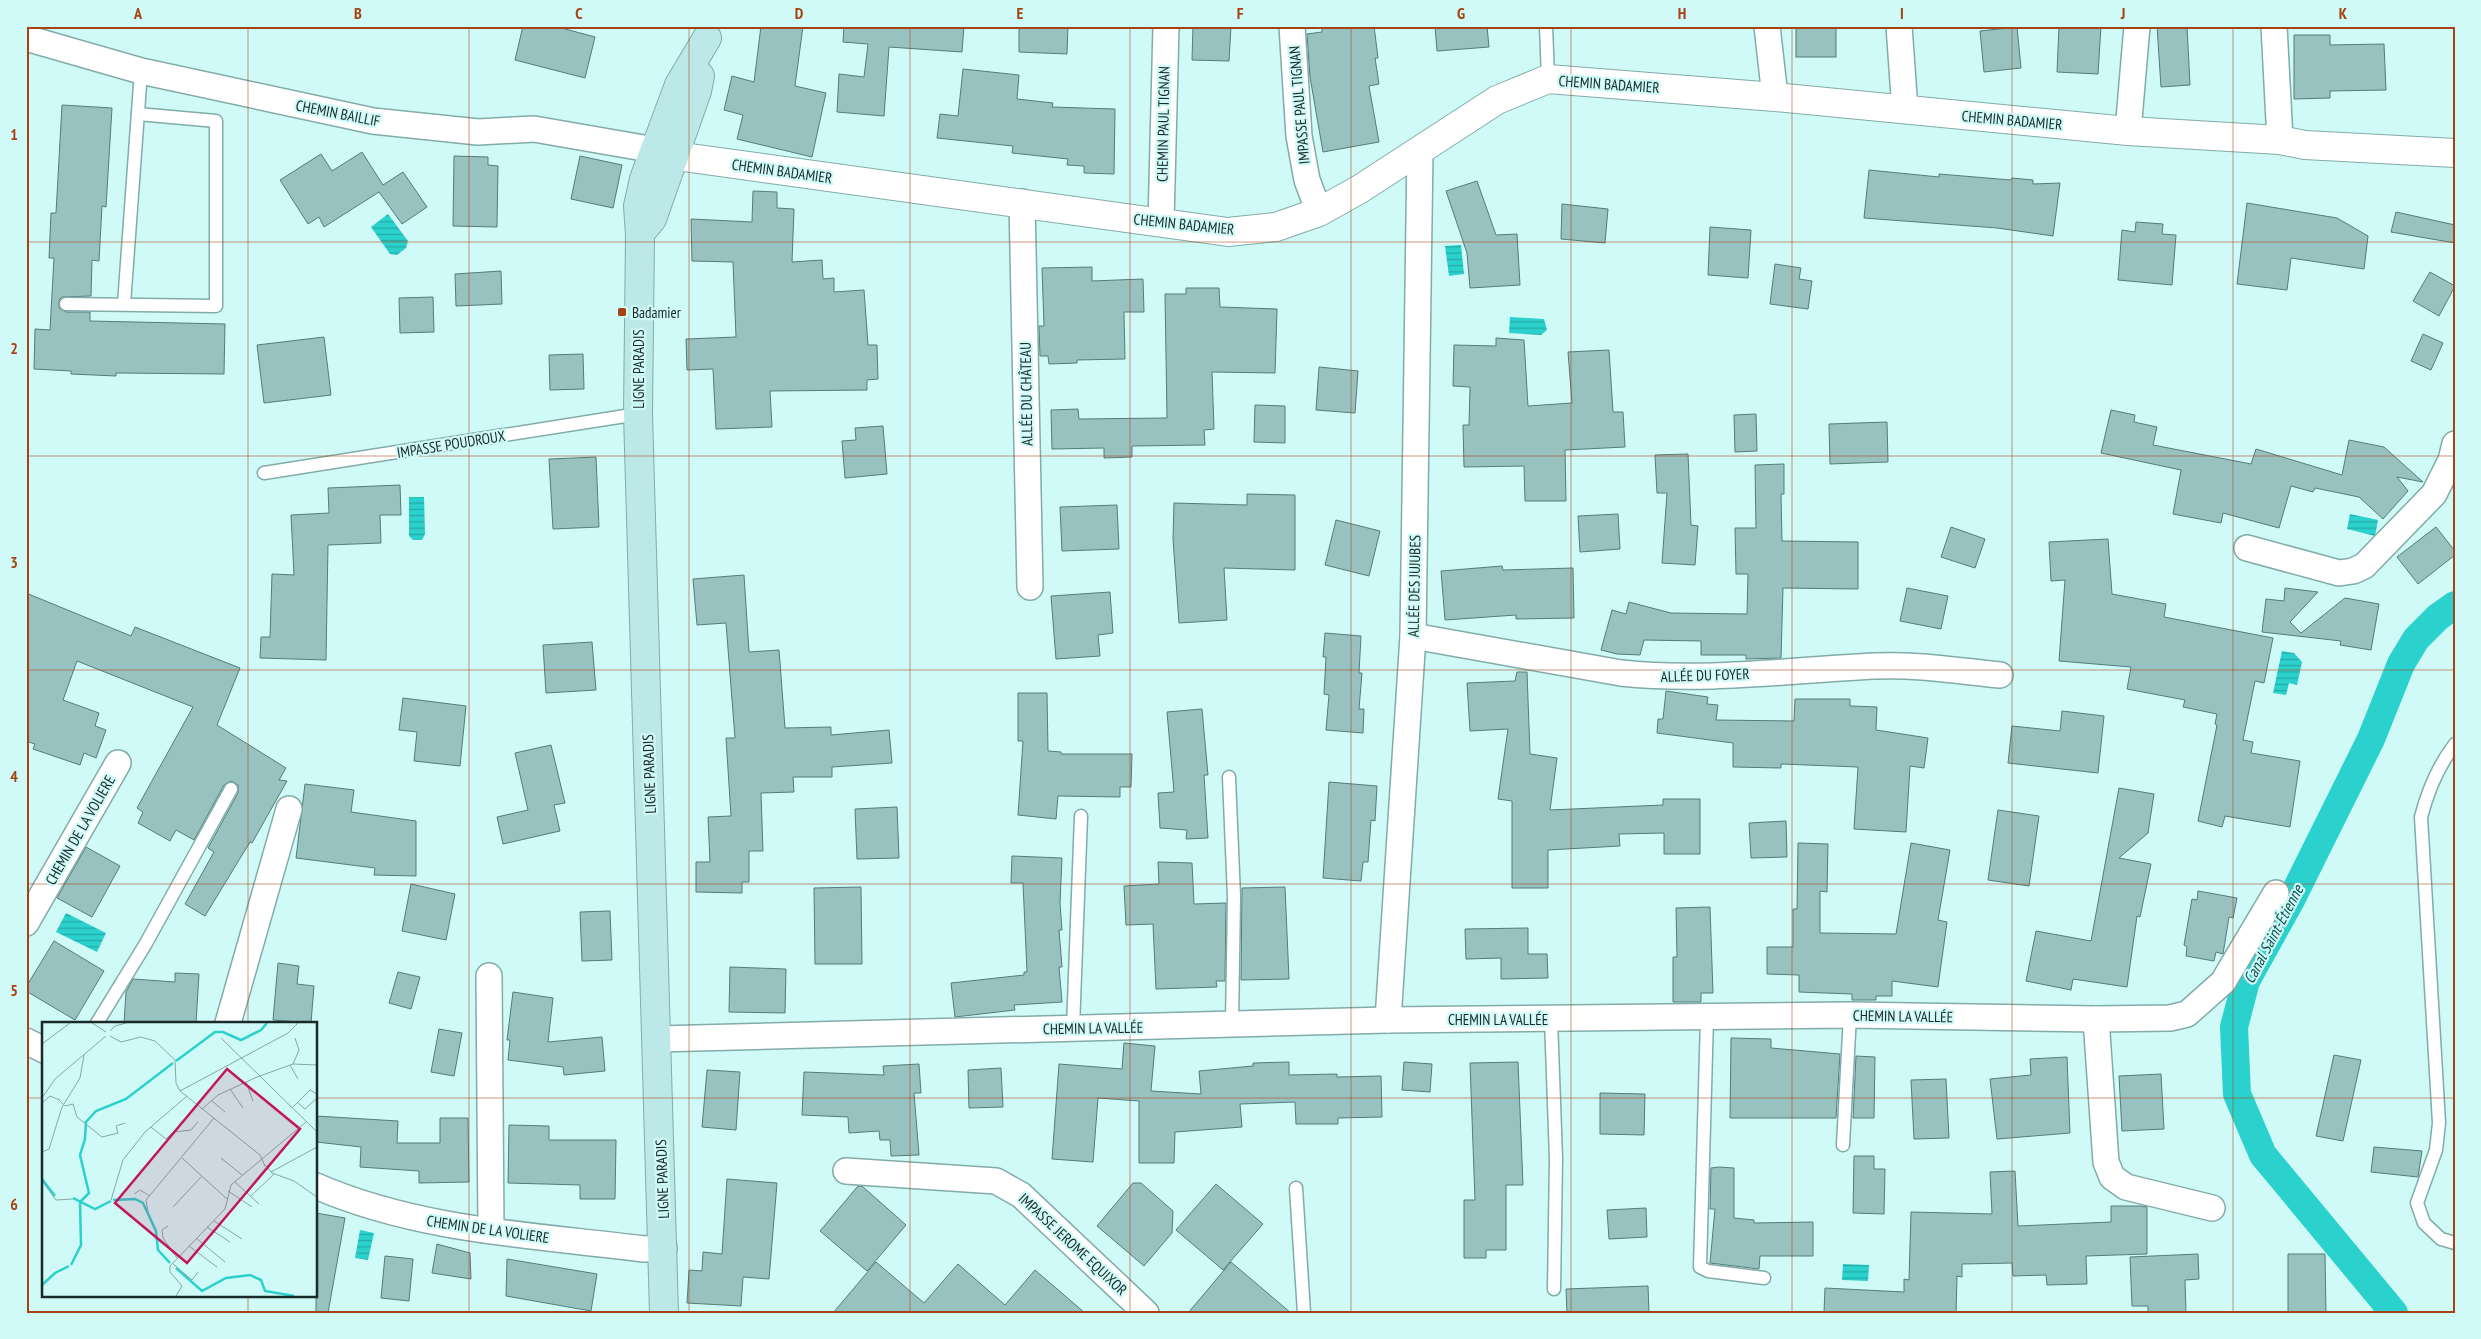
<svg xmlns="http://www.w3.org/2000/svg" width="2481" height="1339" viewBox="0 0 2481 1339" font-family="'PT Sans Narrow',sans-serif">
<defs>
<pattern id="water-rules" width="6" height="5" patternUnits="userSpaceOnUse" patternTransform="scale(1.25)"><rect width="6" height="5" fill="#2bd1cc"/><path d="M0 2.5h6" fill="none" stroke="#24aaa6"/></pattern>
</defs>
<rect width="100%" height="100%" fill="#cffaf7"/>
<g fill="url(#water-rules)">
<path d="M388,214L408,241L406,248L397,255L390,254L371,227Z"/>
<path d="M1461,245L1464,274L1449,276L1445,246Z"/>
<path d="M1510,317L1544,319L1547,330L1541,335L1509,333Z"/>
<path d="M409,497H424L425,534L422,540H413L409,536Z"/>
<path d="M2350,514L2378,520L2375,536L2347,529Z"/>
<path d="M2282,651L2294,653L2302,662L2297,685L2289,683L2286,695L2273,693Z"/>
<path d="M66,913L106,933L97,952L56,932Z"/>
<path d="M360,1230L374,1233L368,1260L355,1258Z"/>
<path d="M1843,1264L1869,1265L1868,1281L1842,1280Z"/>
</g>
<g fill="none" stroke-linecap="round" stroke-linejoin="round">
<path stroke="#2bd1cc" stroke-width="28" d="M2394,1313L2263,1155L2237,1094L2234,1027L2246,981L2291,900L2371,739L2401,664L2416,639L2438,617L2455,605"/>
</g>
<g fill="#98c2bf" stroke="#547c7a">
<path d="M523,26H554L595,37L585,78L515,60Z"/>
<path d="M761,26H803L795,86L826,93L812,157L737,139L743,115L724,110L732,76L754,82Z"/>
<path d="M844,26H964L962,52L889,47L884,116L837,112L839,74L864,77L868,44L843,42Z"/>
<path d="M1019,26H1068L1067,54L1019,52Z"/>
<path d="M1193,26H1231L1229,61L1192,60Z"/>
<path d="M1322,26H1374L1378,58H1375L1379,84L1369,86L1379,142L1323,152L1310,77L1307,34L1322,32Z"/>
<path d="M1435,26H1487L1489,47L1437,51Z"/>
<rect x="1796" y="26" width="40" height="31"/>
<path d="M2059,26H2101L2098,74L2057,72Z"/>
<path d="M2157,26H2187L2190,85L2161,87Z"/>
<path d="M2017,27L2021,68L1984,72L1980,31Z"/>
<path d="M2294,35H2330V45L2384,44L2386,90L2330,91V98L2294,99Z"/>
<path d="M963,69L1019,75L1017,99L1053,103L1052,107L1115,109L1114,174L1084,173V166L1067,165L1068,159L1012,153L1013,146L937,138L940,114L958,116Z"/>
<path d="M62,105L112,108L106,207L102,206L99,261L92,260L91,296L62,297L59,300V308L66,312H90V321L225,324L224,374L116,373V376L71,374V371L34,369L35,329L50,330L54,258H49L51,213H56Z"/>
<path d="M362,152L383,185L403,172L427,207L402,224L379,192L324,227L319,217L308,224L280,180L321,154L332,171Z"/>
<path d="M454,156L488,157V165L498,166L497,227L453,226Z"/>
<path d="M580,156L622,165L613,208L571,199Z"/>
<path d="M1869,170L1939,177V174L2011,180L2012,178L2033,180V184L2060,183L2053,236L1997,228L1864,218Z"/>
<path d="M1477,181L1496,235L1517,234L1520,285L1470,288L1467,253L1446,191Z"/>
<path d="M753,191L777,192V208L794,209L792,262L822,260L823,279L834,278V292L864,290L868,345H877L878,379L867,380V390L770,391L772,427L716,429L713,369L687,370L686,339L736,337L733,262L692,261L691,219L752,222Z"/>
<path d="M2247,203L2337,218L2368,236L2364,269L2291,258L2287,290L2237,284Z"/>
<path d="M1562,204L1608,209L1605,243L1561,239Z"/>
<path d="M2396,212L2455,225V243L2391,232Z"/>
<path d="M2136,222L2163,224L2162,234L2176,235L2172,285L2118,280L2122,230L2135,232Z"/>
<path d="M1710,227L1751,230L1748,278L1708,275Z"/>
<path d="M1775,264L1801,268L1799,279L1812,281L1808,309L1770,304Z"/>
<path d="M1092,267V281L1143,279L1144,312H1124L1125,359L1077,360V363L1049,364L1048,356H1040L1039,326H1044L1042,268Z"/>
<path d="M501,271L502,304L456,306L455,274Z"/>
<path d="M2430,272L2455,286L2439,316L2413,301Z"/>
<path d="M1186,288H1219L1220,307L1277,309L1275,373L1212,372L1214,429L1204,430L1205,445L1132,446V457L1104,458V448L1052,449L1051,410L1078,409L1079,419L1167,418L1165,294H1186Z"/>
<path d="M433,297L434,332L400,333L399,298Z"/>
<path d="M2423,334L2443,343L2431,370L2411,361Z"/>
<path d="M324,337L331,395L264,403L257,345Z"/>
<path d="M1496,338L1524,340L1528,406L1572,403L1568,352L1609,350L1613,412H1623L1625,447L1565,450L1566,501H1525L1524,466L1464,467L1463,425H1469L1470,387L1453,386L1454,345L1496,346Z"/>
<path d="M583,354L584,389L550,390L549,355Z"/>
<path d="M1319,367L1358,371L1355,413L1316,410Z"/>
<path d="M1255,405L1285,406V443L1254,442Z"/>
<path d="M2111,410L2135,415L2134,422L2157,427L2153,445L2251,464L2256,449L2342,475L2349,440L2384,447L2423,482L2397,477L2408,491L2383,519L2359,497L2315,488L2313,492L2291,486L2279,528L2223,513L2221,523L2173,514L2181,470L2101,453Z"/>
<path d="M1756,414L1757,451L1735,452L1734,415Z"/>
<path d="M1887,422L1888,462L1830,464L1829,424Z"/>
<path d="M883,426L887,474L845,478L842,441L856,440L855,428Z"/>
<path d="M1688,454L1691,525L1698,526L1695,565L1662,563L1667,493H1657L1655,455Z"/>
<path d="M596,457L599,527L553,529L549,459Z"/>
<path d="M1784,464V494H1781L1782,541L1858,542V589L1783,588L1781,658L1746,659V655H1701V641L1644,640L1640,655L1617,654L1601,650L1612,610L1626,614L1629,602L1671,613L1747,614L1748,574H1736L1735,528H1756L1755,465Z"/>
<path d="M400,485L401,515H380L381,543L328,545L326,660L260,658L261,637H270L272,574L294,575L291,515L329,513L328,488Z"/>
<path d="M1247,494L1295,495V570L1224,568L1227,620L1179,623L1173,539L1174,503L1247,505Z"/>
<path d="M1117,505L1119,549L1062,551L1060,507Z"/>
<path d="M1618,514L1620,549L1580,552L1578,516Z"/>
<path d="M1336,520L1380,531L1369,576L1325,565Z"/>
<path d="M1951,527L1985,539L1975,568L1941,557Z"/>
<path d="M2436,527L2455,551V555L2418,584L2397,557Z"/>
<path d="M2108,539L2112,594L2166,604L2164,617L2273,638L2264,683L2255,681L2243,740L2253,742L2251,753L2300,761L2290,827L2225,816L2222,827L2198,821L2217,725L2215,724L2217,714L2183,707L2185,700L2127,689L2131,667L2059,661L2065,580L2051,581L2049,542Z"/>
<path d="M1502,566L1503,570L1573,568L1574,618L1516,619V615L1445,620L1441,571Z"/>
<path d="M744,575L749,652L779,650L785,728L831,727V735L889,730L892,763L832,767V777H793L794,792L761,793L763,851H749V882H742V893L696,892V862H710L708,817L731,816L726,738H735L726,623L697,625L693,579Z"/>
<path d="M1907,588L1948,596L1941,629L1900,621Z"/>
<path d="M2285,588L2318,592L2290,622L2301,633L2345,598L2379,604L2371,650L2340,645L2341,641L2262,632L2266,599L2284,601Z"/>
<path d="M1110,592L1113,633L1098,635L1100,656L1056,659L1051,596Z"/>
<path d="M26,593L131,636L135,627L240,668L217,725L286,768L279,780L287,781L252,843L250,842L205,916L185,904L214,852L208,848L238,793V785L231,781L224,785L194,840L176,830L170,841L138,823L143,812L137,808L193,707L77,661L63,700L99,713L95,726L106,730L96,758L84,753L80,765L33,749L35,744L26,741Z"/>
<path d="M1325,633L1361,636L1359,673H1362L1359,709H1364L1363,733L1326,730L1329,695L1324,694L1326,657H1323Z"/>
<path d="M592,642L596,690L546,693L543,645Z"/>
<path d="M1517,672H1527L1530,754L1557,758L1550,810L1663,805V799H1700V854H1664V833L1619,834L1620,846L1548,850V888H1512V801L1498,799L1508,729L1470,731L1467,683L1515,681Z"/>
<path d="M1666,691L1708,697L1707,704L1718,705L1716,720L1794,721L1795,699H1850V706L1877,707L1876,730L1928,738L1924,768L1910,766L1906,832L1854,829L1858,767L1781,764V768L1733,767V743L1657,733L1658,719H1663Z"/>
<path d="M1018,693H1047L1048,751L1061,752V754H1132L1131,787H1120V797L1058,796L1056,819L1018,815L1023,741H1018Z"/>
<path d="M403,698L466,706L460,766L414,761L417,732L399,730Z"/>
<path d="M1202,709L1208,775H1204L1208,838L1186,839L1187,830L1160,828L1158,793L1174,792L1167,712Z"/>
<path d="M2062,711L2104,716L2098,773L2008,763L2012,726L2060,731Z"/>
<path d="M551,745L565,803L554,805L560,831L503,844L497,817L528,810L515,753Z"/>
<path d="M1329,782L1377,786L1375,821L1371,820L1368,862H1363L1361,881L1323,878Z"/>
<path d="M305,784L354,790L351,812L416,821V876L374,875L375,868L296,858Z"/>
<path d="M2119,788L2154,794L2148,833L2119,858L2151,864L2140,917L2137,916L2127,987L2073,979L2071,990L2026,981L2036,931L2091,941Z"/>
<path d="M897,807L899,858L857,859L855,809Z"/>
<path d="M1998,810L2039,816L2029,886L1988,880Z"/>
<path d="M1786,821L1787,857L1751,858L1749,823Z"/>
<path d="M1798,843L1828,844L1827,892L1820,891V933L1896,934L1911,843L1950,850L1938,920L1947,922L1938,987L1892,981V996H1876V1000H1852V994L1799,992V975L1767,974V947H1793V909H1797Z"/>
<path d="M86,847L120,866L92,917L57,898Z"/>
<path d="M1012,856L1062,858L1060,903L1062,930H1059L1062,967H1059L1062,1002L1014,1005L1015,1010L955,1017L951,983L1024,975V972H1027L1023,883H1011Z"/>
<path d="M1158,862L1192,863L1194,904L1226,903L1225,981H1216L1217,987L1156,989L1153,924L1126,925L1124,886L1159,884Z"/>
<path d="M411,884L455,894L446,940L402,931Z"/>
<path d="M861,887L862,964H815L814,888Z"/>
<path d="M1285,887L1289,979L1241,980L1242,888Z"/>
<path d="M2198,891L2237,898L2233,918L2229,917L2223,954L2216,952L2214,961L2186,956L2187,947L2184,945L2192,899L2197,900Z"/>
<path d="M1710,907L1713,993H1701V1002H1673V957H1677L1676,908Z"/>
<path d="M610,911L612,960L582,961L580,912Z"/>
<path d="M1528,928V954H1547L1548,978L1501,979V958L1466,959L1465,929Z"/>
<path d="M54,941L104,971L75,1020L26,991V987Z"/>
<path d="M278,963L299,966L297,984L314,986L311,1023L273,1020Z"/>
<path d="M730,967L786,969L785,1013L729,1012Z"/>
<path d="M398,972L420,977L411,1009L389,1003Z"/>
<path d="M175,973L199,974L196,1023H124L126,992L133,979L175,982Z"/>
<path d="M513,992L553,998L548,1042L602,1037L605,1071L564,1075L563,1067L508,1060L510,1040H507Z"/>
<path d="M439,1029L462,1033L454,1076L431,1072Z"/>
<path d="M1731,1038L1771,1039V1048L1840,1054L1836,1118H1730Z"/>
<path d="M1124,1043L1155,1046L1151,1091L1201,1094L1199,1071L1253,1066V1063L1289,1062V1075L1337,1074V1077L1381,1076L1382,1117L1338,1118V1124H1296L1295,1102L1240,1104L1242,1127L1175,1132L1174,1163H1139V1101L1098,1098L1093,1162L1052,1159L1059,1064L1122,1069Z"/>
<path d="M2334,1055L2361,1060L2343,1141L2316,1136Z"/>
<path d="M1856,1056L1875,1057L1874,1118H1853Z"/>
<path d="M2067,1057L2070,1133L1997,1139L1990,1079L2031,1075L2030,1059Z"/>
<path d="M1404,1062L1432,1064L1430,1092L1402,1090Z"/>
<path d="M1518,1062L1523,1185H1506V1250H1486V1258H1464V1200H1475L1470,1063Z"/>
<path d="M919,1064L921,1093H914L919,1155L891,1156L890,1140H880L879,1131L849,1133L848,1117L802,1115L804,1072L884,1075L883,1066Z"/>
<path d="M1001,1068L1003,1107L969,1108L968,1070Z"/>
<path d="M707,1070L740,1072L736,1130L702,1127Z"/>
<path d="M2161,1074L2164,1129L2122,1131L2119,1076Z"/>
<path d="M1946,1079L1949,1138L1914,1139L1911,1080Z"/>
<path d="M1600,1093L1645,1094L1644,1135L1600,1134Z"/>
<path d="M316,1116L398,1121L397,1143H440V1118H468L469,1182L419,1183V1171L360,1167L361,1147L316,1142Z"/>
<path d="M509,1125L549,1126V1140H616L615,1199H580V1185L508,1183Z"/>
<path d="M2374,1147L2422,1151L2418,1177L2371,1172Z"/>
<path d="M1854,1156H1874V1169H1885L1884,1214L1853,1213Z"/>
<path d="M1719,1167L1734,1168V1218L1754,1220V1223L1813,1222V1256H1760L1759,1269L1710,1263L1715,1209H1710L1711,1168Z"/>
<path d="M2015,1171L2018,1226L2111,1222V1206H2141L2147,1207V1254L2086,1256L2087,1284L2047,1285L2046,1275L2013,1276L2012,1263L1962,1264V1277L1957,1276L1956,1313H1824L1825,1288L1904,1292V1279L1909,1280L1911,1212L1992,1214L1990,1172Z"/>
<path d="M727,1179L777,1183L769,1279L743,1277L741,1306L687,1303L689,1270L702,1271L703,1252L722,1254Z"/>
<path d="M1133,1183H1141L1173,1211L1172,1233L1144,1266L1097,1226Z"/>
<path d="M1216,1184L1263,1224L1223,1270L1176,1230Z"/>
<path d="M858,1186H862L906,1225L867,1271L820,1231Z"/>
<path d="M1646,1208L1647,1237L1609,1239L1607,1210Z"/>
<path d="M316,1213L345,1218L328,1313H316Z"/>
<path d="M437,1244L470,1253L471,1279L432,1273Z"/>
<path d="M2198,1254L2199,1279L2185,1280L2186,1313H2148V1306H2132L2130,1257Z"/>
<path d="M2288,1254H2325L2326,1313H2288Z"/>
<path d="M385,1256L413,1259L409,1301L381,1298Z"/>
<path d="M507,1259L597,1274L591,1311L506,1296Z"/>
<path d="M876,1262L924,1303L958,1264L1005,1305L1035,1270L1085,1313H833Z"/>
<path d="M1231,1262L1291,1313H1188Z"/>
<path d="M1648,1286L1649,1313H1567L1566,1289Z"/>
</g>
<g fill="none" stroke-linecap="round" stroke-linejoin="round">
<g stroke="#82aba9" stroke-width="15">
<g id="service">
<path d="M1546,26L1548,79"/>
<path d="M66,304L216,306V121L138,114"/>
<path d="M124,304L141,71"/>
<path d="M264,473L638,414"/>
<path d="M2455,744C2438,766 2428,790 2421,817L2439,1123L2436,1150L2417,1203L2424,1223L2441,1239L2455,1243"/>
<path d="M1229,777L1234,897L1232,1024"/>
<path d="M1707,1018L1700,1267L1708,1271L1764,1278"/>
<path d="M1551,1019L1556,1159L1554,1289"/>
<path d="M97,1023L145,945L231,789"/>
<path d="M1073,1028L1081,816"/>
<path d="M1843,1145L1850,1015"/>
<path d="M1296,1188L1304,1313"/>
</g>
</g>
<g stroke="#82aba9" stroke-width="28">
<g id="minor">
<path d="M1292,26L1299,136L1307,180L1319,212"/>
<path d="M1767,26L1775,97"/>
<path d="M1899,26L1905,110"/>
<path d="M2274,26L2280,140"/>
<path d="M26,38L141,71L373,121L478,132L534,129L655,150"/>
<path d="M2128,131L2137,26"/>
<path d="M1022,202L1030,587"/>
<path d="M1161,222L1166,26"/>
<path d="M2247,548L2339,573L2353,571L2364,566L2434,494L2451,460L2455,444"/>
<path d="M1413,636L1621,673C1706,682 1790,670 1875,666C1916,664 1959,671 2000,675"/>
<path d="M26,923L118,763"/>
<path d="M489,976L491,1230"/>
<path d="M2096,1019L2106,1162L2112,1177L2126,1187L2212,1208"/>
<path d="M1388,1020L1413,636L1420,150"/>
<path d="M228,1023L289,809"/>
<path d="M657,1039L1388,1020L1850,1015L2096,1019L2170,1018L2187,1014L2223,982L2276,893"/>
<path d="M26,1041L44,1050"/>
<path d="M846,1171L996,1181L1021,1195L1146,1313"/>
<path d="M316,1186C420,1231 533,1235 644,1249L664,1248"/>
</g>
</g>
<g stroke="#82aba9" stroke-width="30">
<path id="tertiary" d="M655,150L683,157L1228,232L1276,227L1319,212L1360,189L1497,100L1548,79L1775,97L2128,131L2280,140L2305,145L2455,153"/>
</g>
<g stroke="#82aba9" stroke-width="30">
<g id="secondary">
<path d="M642,231L652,219L697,91L700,76"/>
<path d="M664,1313L638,414L640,235L638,206L644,179L679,85L707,38"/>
</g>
</g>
<use href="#service" stroke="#fff" stroke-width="12"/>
<use href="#minor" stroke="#fff" stroke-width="25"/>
<use href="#tertiary" stroke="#fff" stroke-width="28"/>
<use href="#secondary" stroke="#bce8e7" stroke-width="28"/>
</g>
<path fill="none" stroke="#a74312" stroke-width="1" stroke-opacity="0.55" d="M248,26V1023M469,26V1313M689,26V1313M910,26V1313M1130,26V1313M1351,26V1313M1571,26V1313M1792,26V1313M2012,26V1313M2233,26V1313M26,242H2455M26,456H2455M26,670H2455M26,884H2455M26,1098H44M316,1098H2455M248,1295V1313"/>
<rect fill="#a74312" stroke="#cffaf7" stroke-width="2" x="617" y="307" width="10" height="10" rx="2.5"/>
<g text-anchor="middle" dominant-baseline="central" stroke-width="4.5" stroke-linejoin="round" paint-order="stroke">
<g font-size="15" fill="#192a29" stroke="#cffaf7">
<text transform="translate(1609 84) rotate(4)">CHEMIN BADAMIER</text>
<text transform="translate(1299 105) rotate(-95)">IMPASSE PAUL TIGNAN</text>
<text transform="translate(338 113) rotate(11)">CHEMIN BAILLIF</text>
<text transform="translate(2012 120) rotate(5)">CHEMIN BADAMIER</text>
<text transform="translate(1163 124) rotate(-89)">CHEMIN PAUL TIGNAN</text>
<text transform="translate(782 171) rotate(8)">CHEMIN BADAMIER</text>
<text transform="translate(1184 224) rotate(6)">CHEMIN BADAMIER</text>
<text transform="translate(638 369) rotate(-90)">LIGNE PARADIS</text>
<text transform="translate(1026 394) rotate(-91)">ALLÉE DU CHÂTEAU</text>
<text transform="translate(451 444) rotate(-9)">IMPASSE POUDROUX</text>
<text transform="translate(1414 586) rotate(-89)">ALLÉE DES JUJUBES</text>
<text transform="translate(1705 675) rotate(-2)">ALLÉE DU FOYER</text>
<text transform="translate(649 774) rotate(-92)">LIGNE PARADIS</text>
<text transform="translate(80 830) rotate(-60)">CHEMIN DE LA VOLIERE</text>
<text transform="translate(1903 1016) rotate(1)">CHEMIN LA VALLÉE</text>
<text x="1498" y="1019">CHEMIN LA VALLÉE</text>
<text transform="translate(1093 1028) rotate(-1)">CHEMIN LA VALLÉE</text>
<text transform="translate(662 1179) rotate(-92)">LIGNE PARADIS</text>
<text transform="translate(488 1229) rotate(8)">CHEMIN DE LA VOLIERE</text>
<text transform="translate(1073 1244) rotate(43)">IMPASSE JEROME EQUIXOR</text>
</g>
<g font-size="15" fill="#192a29" stroke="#cffaf7" text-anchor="start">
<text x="632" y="312">Badamier</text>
</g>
<g font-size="16" font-style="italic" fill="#0b4f4d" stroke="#cffaf7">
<text transform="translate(2273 934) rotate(-62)">Canal Saint-Étienne</text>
</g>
</g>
<g transform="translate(42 1022)">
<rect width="275" height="275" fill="#cffaf7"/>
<path fill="none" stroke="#2bd1cc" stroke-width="2.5" d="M134,39L173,10H181L199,18L219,8L225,1M0,157L13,174M31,176L53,187L69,179M71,178L93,177L101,181L114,209L116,228L128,241M29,243L39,223L38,180L47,171L38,133L43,117L44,100L54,89L84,77L131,41M134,246L160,269L184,256L208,253L219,258L223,269L252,274M0,263L13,251L27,244"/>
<path fill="none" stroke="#86a7a5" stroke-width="1" d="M50,1L64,10M68,9L73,4L84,1M68,14L79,20L99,15L113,19L133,38L134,61L138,69L218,133L223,144M179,16L275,110M0,22L28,1M251,42L257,28L253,16M248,43L256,57M204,60L211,79M188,67L201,86M138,69L246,11L256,1M0,76L13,57L64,14M17,78L23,84L31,82L35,95L60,115L76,111L74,104L83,101M169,78L183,90M0,81L8,74L18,78M256,81L263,87L275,76M250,86L268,68L275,72M160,87L176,73L215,55L251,42L275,43M109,105L124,117L131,110L149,108L156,100M0,130L7,127L20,85L38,56L42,33M140,136L185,177M179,136L200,153M222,142L230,151L252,159L275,175M229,150L275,125M0,159L14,178L31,177M193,160L217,182M186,169L210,185M92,172L98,168L108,174M209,174L232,152M69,178L81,138L103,110L145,74M131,185L159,155M106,190L104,178L172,96M172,199L200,217M126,204L120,208L121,216L135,236M165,205L188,220M154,216L183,240M147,224L175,245M130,241L150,258L156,250M134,274L140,264L128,250V244L183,187L189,163L264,100"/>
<path fill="#c2185b" fill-opacity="0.15" stroke="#c2185b" stroke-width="2.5" d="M185,47L258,107L145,241L73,181Z"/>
<rect width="275" height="275" fill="none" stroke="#192a29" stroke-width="2.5"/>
</g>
<rect width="2481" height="1339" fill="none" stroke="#cffaf7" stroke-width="55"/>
<rect x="28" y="28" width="2426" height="1284" fill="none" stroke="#a74312" stroke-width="2"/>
<g font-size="16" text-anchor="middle" font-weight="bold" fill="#a74312">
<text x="138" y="19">A</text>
<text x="358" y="19">B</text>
<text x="579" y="19">C</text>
<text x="799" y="19">D</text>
<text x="1020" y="19">E</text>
<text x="1240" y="19">F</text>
<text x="1461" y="19">G</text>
<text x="1682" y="19">H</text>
<text x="1902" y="19">I</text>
<text x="2123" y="19">J</text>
<text x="2343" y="19">K</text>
<text x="14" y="140">1</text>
<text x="14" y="354">2</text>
<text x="14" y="568">3</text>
<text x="14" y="782">4</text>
<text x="14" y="996">5</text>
<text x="14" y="1210">6</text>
</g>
</svg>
